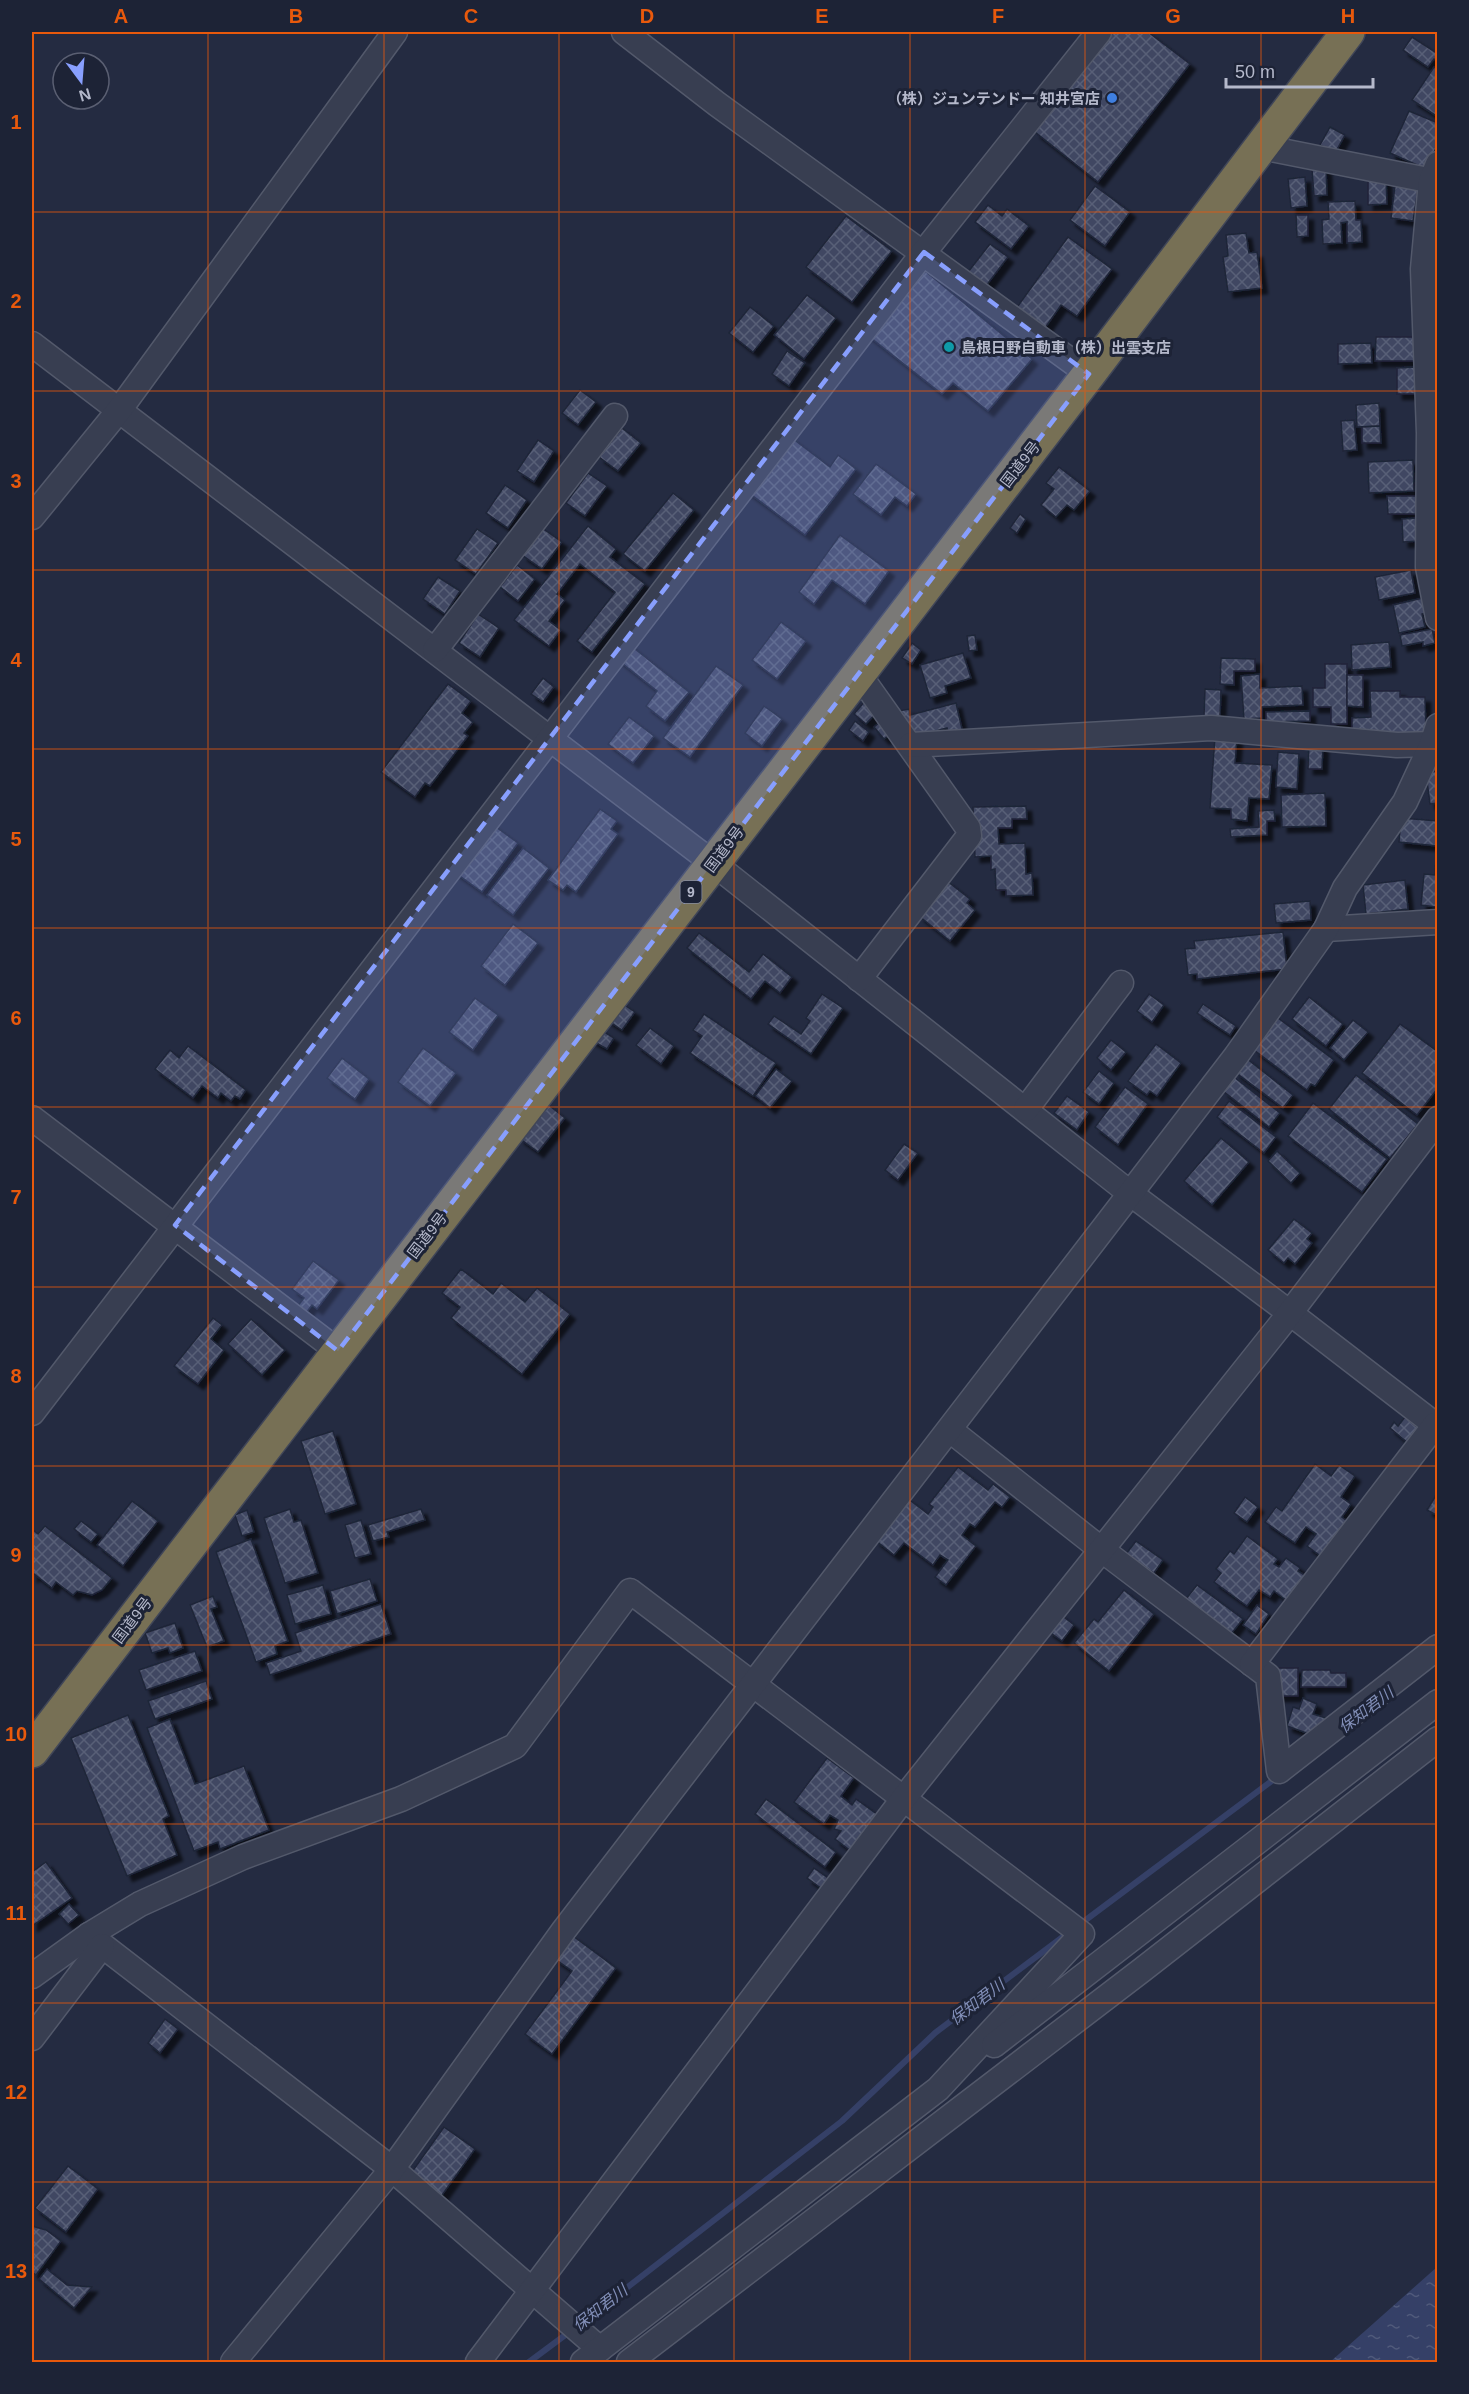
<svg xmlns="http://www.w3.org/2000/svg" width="1469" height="2394" viewBox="0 0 1469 2394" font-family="Arial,'Noto Sans JP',sans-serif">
<defs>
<pattern id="water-ripples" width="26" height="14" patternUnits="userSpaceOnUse" patternTransform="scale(1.5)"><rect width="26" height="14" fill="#354067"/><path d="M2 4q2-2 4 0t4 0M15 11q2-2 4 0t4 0" fill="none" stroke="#505a7b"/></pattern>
<pattern id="building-cross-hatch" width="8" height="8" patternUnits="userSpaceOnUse" patternTransform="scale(1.5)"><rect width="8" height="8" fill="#404762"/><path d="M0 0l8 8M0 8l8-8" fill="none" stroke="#595f77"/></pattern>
<filter id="shadow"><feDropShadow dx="5.5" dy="5.5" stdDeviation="1.5" flood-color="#0009"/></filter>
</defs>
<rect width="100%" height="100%" fill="#242b41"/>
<path fill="url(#water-ripples)" d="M1437,2267V2362H1330Z"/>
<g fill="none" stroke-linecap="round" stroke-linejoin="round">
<g stroke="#354067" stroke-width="6">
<path d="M1079,1925L1277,1777"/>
<path d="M580,2324L842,2121L935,2033L1068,1933"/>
<path d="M529,2362L572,2330"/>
</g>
</g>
<g fill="url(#building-cross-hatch)" stroke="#1f2538" stroke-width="1.5" filter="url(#shadow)">
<path d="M1113,32H1148L1190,64L1098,182L1035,132Z"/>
<path d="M1412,37L1435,52L1438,48V62L1434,59L1428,67L1403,50Z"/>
<path d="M1434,67L1438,70V117L1412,100Z"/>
<path d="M1409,111L1438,123V144L1426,169L1390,153Z"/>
<path d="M1330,127L1345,135L1335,153L1320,145Z"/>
<path d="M1326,168L1327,195L1314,196L1312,169Z"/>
<path d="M1305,177L1307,206L1291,208L1288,179Z"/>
<path d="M1368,178H1386L1387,204L1368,205Z"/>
<path d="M1095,186L1130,212L1105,246L1070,220Z"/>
<path d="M1395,186L1418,189L1413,221L1391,218Z"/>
<path d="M1355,201L1356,220H1361L1362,242L1347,243V222L1341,223L1342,243L1323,244L1322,220L1329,219L1328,202Z"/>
<path d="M988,205L1002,216L1007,209L1029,226L1011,249L975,222Z"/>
<path d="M1296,215H1308V236L1297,237Z"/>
<path d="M846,216L892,251L852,302L806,267Z"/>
<path d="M1246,233L1249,253L1257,252L1262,288L1228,292L1223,257L1228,256L1226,235Z"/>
<path d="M1068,237L1112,269L1077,316L1061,305L1043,331L1015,310Z"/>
<path d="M990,244L1008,257L986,286L968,272Z"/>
<path d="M1430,252H1438V284L1432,285Z"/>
<path d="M919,266L1032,359L988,411L953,383L942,394L866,334Z"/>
<path d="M807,295L836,318L804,359L774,335Z"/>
<path d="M750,307L774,326L753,352L729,333Z"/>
<path d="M1376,337H1414V361H1375Z"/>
<path d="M1371,343L1372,363L1338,364V344Z"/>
<path d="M787,351L805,363L789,386L772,374Z"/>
<path d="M1415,367L1416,394H1397V368Z"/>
<path d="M580,390L596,402L578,425L562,413Z"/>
<path d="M1379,403L1380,426L1357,427L1356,405Z"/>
<path d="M1354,420L1357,450L1343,451L1341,421Z"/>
<path d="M1380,426L1381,443H1362V427Z"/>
<path d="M622,428L641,443L618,471L599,457Z"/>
<path d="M784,432L830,467L838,455L856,469L805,535L741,487Z"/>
<path d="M538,440L554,451L534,482L517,471Z"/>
<path d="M1413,460L1414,491L1369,493L1368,462Z"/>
<path d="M876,464L916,494L907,506L895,497L881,515L853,494Z"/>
<path d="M1059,467L1090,491L1074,510L1067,505L1056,517L1041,505L1054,489L1046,483Z"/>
<path d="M588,473L607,486L585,516L566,503Z"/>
<path d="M505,485L527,500L508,528L486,513Z"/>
<path d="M673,493L694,510L645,571L623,554Z"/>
<path d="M1387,496H1416V514H1388Z"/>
<path d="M1020,514L1026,519L1017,533L1010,528Z"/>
<path d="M1417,518L1419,541L1403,542L1402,519Z"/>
<path d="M588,526L616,549L610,557L645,584L592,652L577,641L615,592L580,564L557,594L565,600L549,621L561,630L549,646L514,620Z"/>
<path d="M542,528L562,542L542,569L522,555Z"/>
<path d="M477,529L498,543L476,574L455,560Z"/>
<path d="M840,535L889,571L865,604L832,580L814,604L799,592Z"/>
<path d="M517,565L535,579L518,601L500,587Z"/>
<path d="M1411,570L1415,593L1379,600L1375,577Z"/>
<path d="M438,577L460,591L445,614L423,599Z"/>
<path d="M1427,597L1430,612L1422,614L1425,627L1399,633L1393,605Z"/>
<path d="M478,614L499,628L480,657L459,643Z"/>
<path d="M781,622L806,641L777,679L752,660Z"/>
<path d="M1432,629L1435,643L1423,646V642L1402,646L1400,635Z"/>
<path d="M975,635L977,650L969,651L967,636Z"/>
<path d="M1389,642L1391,667L1352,670L1351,645Z"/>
<path d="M912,643L921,650L912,664L902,658Z"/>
<path d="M630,645L689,692L665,721L646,706L657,691L618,660Z"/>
<path d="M963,653L971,678L945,686L947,693L930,698L920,665Z"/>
<path d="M1221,658L1255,659V671H1234V685L1220,684Z"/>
<path d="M1325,664H1347V724H1331V707H1313V688H1325Z"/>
<path d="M716,666L743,685L690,757L663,738Z"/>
<path d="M1260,674V688L1302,686L1303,705L1262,707V718L1244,719L1241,676Z"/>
<path d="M1347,675H1363V707L1347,706Z"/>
<path d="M543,678L554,687L543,702L531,694Z"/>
<path d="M448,684L471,701L462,713L473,722L464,733L468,736L430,786L425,783L415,797L381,772Z"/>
<path d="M1205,689L1221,690L1220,717L1204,716Z"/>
<path d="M1370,691H1400V697H1425L1426,735L1352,736V718L1371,717Z"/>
<path d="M866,700L878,711L866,724L854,714Z"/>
<path d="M956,703L963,733L949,737L947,728L910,738L898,711L909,709L910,715Z"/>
<path d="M764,706L782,719L762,746L745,733Z"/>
<path d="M1310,711V721L1266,722V712Z"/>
<path d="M629,717L654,736L633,763L608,744Z"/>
<path d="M885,718L895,731L884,739L874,727Z"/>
<path d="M855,721L869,732L863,741L849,730Z"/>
<path d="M1215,736L1237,738L1235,763L1272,765L1269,799L1249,798L1247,821L1231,819V809L1210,808Z"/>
<path d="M1309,742L1323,743L1322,769H1308Z"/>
<path d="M1278,752L1299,754L1297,789L1276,787Z"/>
<path d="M1438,771V803L1430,804L1426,773Z"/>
<path d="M1325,793L1326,826L1282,827L1281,795Z"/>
<path d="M1026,806L1027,819H1012V828H998L999,844L1025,843L1026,874L1032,873L1033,895L1006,896V890H996L995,869L991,870V856L975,857L973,807Z"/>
<path d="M600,809L617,821L611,829L618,834L576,892L567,885L563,890L548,880Z"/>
<path d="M1274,810L1275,821H1267V835L1231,837L1230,829L1259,827L1258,811Z"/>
<path d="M1401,818L1438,821V894L1436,907L1421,905L1424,874L1435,875L1437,846L1399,842Z"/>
<path d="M489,822L518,843L482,892L453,871Z"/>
<path d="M523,848L549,868L513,915L487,895Z"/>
<path d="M1405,880L1408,909L1366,914L1363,885Z"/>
<path d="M947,881L970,899L967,903L975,910L950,941L919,916Z"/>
<path d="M1310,901L1311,920L1276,923L1274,904Z"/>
<path d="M513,924L538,943L505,985L481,966Z"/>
<path d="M1283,932L1287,969L1197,979V974L1188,975L1185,949L1195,948L1194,941Z"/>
<path d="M699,933L749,972L763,954L792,977L780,993L765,981L751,999L687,948Z"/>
<path d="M822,994L843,1008L811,1054L768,1024L774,1016L801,1034L810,1021L806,1018Z"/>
<path d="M1149,994L1164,1005L1152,1022L1137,1011Z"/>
<path d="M1309,997L1343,1024L1326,1046L1292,1019Z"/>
<path d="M475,998L498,1015L473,1050L449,1032Z"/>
<path d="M620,1002L635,1012L622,1030L607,1020Z"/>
<path d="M1203,1004L1236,1026L1230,1035L1197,1013Z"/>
<path d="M704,1014L776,1063L753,1096L690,1053L702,1036L693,1030Z"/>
<path d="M1278,1018L1334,1060L1315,1086L1311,1084L1307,1090L1254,1050Z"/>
<path d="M1353,1020L1368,1032L1344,1060L1330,1048Z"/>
<path d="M1400,1024L1438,1052V1088L1417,1115L1362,1073Z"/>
<path d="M598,1028L614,1038L607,1049L591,1040Z"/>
<path d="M650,1028L674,1046L661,1064L636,1045Z"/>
<path d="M1111,1040L1126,1052L1111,1070L1097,1058Z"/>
<path d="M1156,1044L1181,1063L1157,1096L1150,1091L1147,1095L1128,1081Z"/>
<path d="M188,1046L246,1090L240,1099L235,1096L231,1101L221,1093L218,1098L202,1086L193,1098L155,1069L170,1050L179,1058Z"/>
<path d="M423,1048L456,1073L430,1106L398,1082Z"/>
<path d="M342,1058L369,1079L355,1099L327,1078Z"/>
<path d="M1246,1058L1293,1095L1283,1108L1235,1072Z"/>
<path d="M776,1069L792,1081L770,1108L755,1096Z"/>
<path d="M1099,1071L1114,1083L1099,1104L1083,1092Z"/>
<path d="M1356,1075L1418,1124L1390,1158L1329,1109Z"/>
<path d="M1234,1077L1280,1113L1269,1127L1223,1091Z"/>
<path d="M1125,1087L1148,1104L1118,1145L1095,1127Z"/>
<path d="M1067,1096L1089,1112L1077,1130L1054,1113Z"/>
<path d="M1229,1101L1276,1137L1264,1153L1217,1117Z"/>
<path d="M546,1103L565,1118L538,1152L519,1138Z"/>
<path d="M1313,1103L1387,1159L1362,1192L1288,1136Z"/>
<path d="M1221,1138L1249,1162L1212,1205L1184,1181Z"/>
<path d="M904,1144L918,1153L898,1180L885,1170Z"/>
<path d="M1277,1151L1300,1173L1291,1183L1268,1161Z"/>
<path d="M1294,1219L1312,1233L1307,1239L1312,1243L1295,1264L1288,1258L1284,1263L1268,1250Z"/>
<path d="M313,1261L339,1280L317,1309L312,1305L306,1313L297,1307L304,1298L292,1289Z"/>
<path d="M461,1269L493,1294L501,1283L525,1302L537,1288L570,1314L522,1374L451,1318L460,1307L442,1293Z"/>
<path d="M213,1318L222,1325L211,1339L224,1350L198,1384L174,1366Z"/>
<path d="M251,1319L285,1350L262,1375L228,1344Z"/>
<path d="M1405,1417L1419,1429L1408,1443L1390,1428L1394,1422L1398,1426Z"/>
<path d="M333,1431L356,1504L325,1514L301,1441Z"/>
<path d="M1315,1464L1331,1476L1339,1465L1355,1476L1341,1497L1351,1504L1342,1517L1347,1521L1322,1557L1307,1546L1316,1534L1306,1527L1295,1543L1265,1522L1276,1507L1282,1511Z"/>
<path d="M958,1467L988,1490L993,1484L1010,1497L1002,1507L995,1502L975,1527L970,1524L962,1535L976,1546L946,1585L935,1577L948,1560L940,1555L933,1565L904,1543L894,1555L875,1540L907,1498L928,1514L933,1507L929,1504Z"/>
<path d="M1438,1492V1516L1427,1510Z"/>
<path d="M1245,1497L1258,1507L1247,1522L1234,1513Z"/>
<path d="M132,1501L158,1521L123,1566L97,1545Z"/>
<path d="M290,1509L294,1522L301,1520L318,1573L285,1583L264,1518Z"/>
<path d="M421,1509L425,1520L387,1532L389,1537L373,1541L368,1525Z"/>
<path d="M247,1510L254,1532L242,1536L235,1515Z"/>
<path d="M361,1520L371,1554L355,1558L345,1525Z"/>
<path d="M81,1521L98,1534L91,1542L74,1529Z"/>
<path d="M45,1526L112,1578L102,1590L92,1595L77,1591L73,1595L56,1582L52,1588L34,1574L32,1578V1529L38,1534Z"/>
<path d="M1247,1536L1278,1559L1274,1564L1279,1567L1286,1558L1300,1568L1298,1571L1306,1576L1287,1601L1274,1591L1270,1597L1259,1590L1247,1606L1214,1582L1221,1573L1216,1569L1230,1551L1234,1554Z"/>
<path d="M251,1539L288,1641L275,1646L277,1654L256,1662L216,1552Z"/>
<path d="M1136,1541L1163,1560L1154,1573L1126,1554Z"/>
<path d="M370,1579L377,1601L337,1614L330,1591Z"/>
<path d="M323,1585L331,1614L295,1624L287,1595Z"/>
<path d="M1197,1585L1243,1619L1231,1634L1186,1599Z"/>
<path d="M1124,1590L1154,1614L1109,1671L1074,1643L1094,1619L1098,1622Z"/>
<path d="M213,1596L217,1607L211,1609L224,1641L207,1647L190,1605Z"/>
<path d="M381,1604L391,1634L270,1675L266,1663L301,1651L295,1633Z"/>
<path d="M1257,1605L1269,1614L1256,1634L1243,1625Z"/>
<path d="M1060,1614L1074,1625L1062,1641L1048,1631Z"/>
<path d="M175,1623L183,1648L170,1653L168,1648L152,1653L145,1633Z"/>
<path d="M195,1651L202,1671L146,1690L139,1670Z"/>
<path d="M1278,1668H1298V1696H1277Z"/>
<path d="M1302,1670H1330L1331,1673H1346V1687H1301Z"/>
<path d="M206,1681L212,1699L155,1719L148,1701Z"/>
<path d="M1303,1698L1317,1704L1313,1714L1326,1718L1321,1730L1314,1728L1312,1735L1287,1726L1293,1707L1299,1709Z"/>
<path d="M128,1715L169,1816L163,1819L177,1855L127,1876L71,1738Z"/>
<path d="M170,1719L195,1784L244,1766L269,1830L220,1849L218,1842L194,1851L147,1728Z"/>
<path d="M827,1758L854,1778L841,1796L852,1805L856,1799L878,1815L851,1851L835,1839L841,1831L834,1829L838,1820L830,1815L824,1824L794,1802Z"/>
<path d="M766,1799L836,1852L825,1867L755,1814Z"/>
<path d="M46,1862L72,1898L32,1926V1872Z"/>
<path d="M814,1868L828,1878L821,1888L807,1878Z"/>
<path d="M69,1904L79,1915L68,1924L59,1914Z"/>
<path d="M573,1936L616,1968L552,2054L525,2034L572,1971L555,1959Z"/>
<path d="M165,2019L178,2029L160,2053L148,2043Z"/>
<path d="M444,2127L475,2149L440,2198L409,2176Z"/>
<path d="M68,2166L98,2189L66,2232L35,2208Z"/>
<path d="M32,2226L46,2230L61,2241L36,2275L32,2272Z"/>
<path d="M47,2269L67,2285L92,2287L74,2308L39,2279Z"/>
</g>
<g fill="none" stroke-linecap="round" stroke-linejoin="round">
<g stroke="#53596b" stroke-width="27">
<g id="minor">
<path d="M624,32L717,104L1089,374"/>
<path d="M1261,147L1438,182"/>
<path d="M1438,164L1431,181L1423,269L1429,433L1428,567L1438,618"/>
<path d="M32,344L713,863L1131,1194L1290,1313L1438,1427"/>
<path d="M32,517L120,409L395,32"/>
<path d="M435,650L615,416"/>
<path d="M858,673L968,828L969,836L859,979"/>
<path d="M911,745L1211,728L1397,745L1432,744L1438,739"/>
<path d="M1326,929L1438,922"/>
<path d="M1026,1109L1121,983"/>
<path d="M32,1118L338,1351"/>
<path d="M32,1413L924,252L1099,32"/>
<path d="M950,1430L1102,1550L1268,1676L1279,1771L1438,1647"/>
<path d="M1252,1664L1435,1425"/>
<path d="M89,1935L392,2169L600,2349"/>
<path d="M32,1976L89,1935L140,1904L243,1857L401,1799L515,1746L630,1591L1082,1934L938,2089L583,2362"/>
<path d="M32,2038L102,1946"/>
<path d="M994,2045L1438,1702"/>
<path d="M233,2362L392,2169L564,1930L1236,1056L1326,929L1345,888L1405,802L1432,744L1438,726"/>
<path d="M478,2362L904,1798L1290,1313L1438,1119"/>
<path d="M629,2362L1142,1970L1438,1739"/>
</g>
</g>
<g stroke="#404658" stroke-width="36">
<path id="highway" d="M32,1751L1089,374L1348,32"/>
</g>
<use href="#minor" stroke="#383e51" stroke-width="24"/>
<use href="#highway" stroke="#777055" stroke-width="33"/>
</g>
<path fill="#889ffe" fill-opacity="0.2" stroke="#889ffe" stroke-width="4.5" stroke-dasharray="12 8" stroke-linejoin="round" d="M924,252L1089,374L338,1351L175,1225Z"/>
<path fill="none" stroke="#e8590c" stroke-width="1.5" stroke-opacity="0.55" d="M208,32V2362M384,32V2362M559,32V2362M734,32V2362M910,32V2362M1085,32V2362M1261,32V2362M32,212H1438M32,391H1438M32,570H1438M32,749H1438M32,928H1438M32,1107H1438M32,1287H1438M32,1466H1438M32,1645H1438M32,1824H1438M32,2003H1438M32,2182H1438"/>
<circle fill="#3f7fe0" stroke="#1d2336" stroke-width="2" cx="1112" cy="98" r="6"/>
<circle fill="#0f9aa8" stroke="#1d2336" stroke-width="2" cx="949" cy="347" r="6"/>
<g text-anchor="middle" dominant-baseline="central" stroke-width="6" stroke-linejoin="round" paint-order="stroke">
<rect fill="#1d2336" stroke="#878c9e" stroke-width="1.5" x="680.5" y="881" width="21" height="22" rx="4.5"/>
<g font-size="14" font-weight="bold" fill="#b5b9cb">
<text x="691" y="892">9</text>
</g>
<g font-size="15" font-weight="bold" fill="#b5b9cb" stroke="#1d2336" text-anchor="end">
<text x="1100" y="98">（株）ジュンテンドー 知井宮店</text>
<text x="961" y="347" text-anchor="start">島根日野自動車（株）出雲支店</text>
</g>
<g font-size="15" fill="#b5b9cb" stroke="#1d2336">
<text transform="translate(1020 464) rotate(-52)">国道9号</text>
<text transform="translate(724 849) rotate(-53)">国道9号</text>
<text transform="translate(427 1235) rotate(-52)">国道9号</text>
<text transform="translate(132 1620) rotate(-53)">国道9号</text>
</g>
<g font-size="16" font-style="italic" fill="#828fb8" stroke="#1d2336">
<text transform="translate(1366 1710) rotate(-37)">保知君川</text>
<text transform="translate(977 2002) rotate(-37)">保知君川</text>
<text transform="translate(600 2308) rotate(-38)">保知君川</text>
</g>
</g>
<rect width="1469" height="2394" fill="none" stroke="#1d2336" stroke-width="66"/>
<g transform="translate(81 81) rotate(164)"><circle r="28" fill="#1d2336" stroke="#5a5f72" stroke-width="1.5"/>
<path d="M0-4.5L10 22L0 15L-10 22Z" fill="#889ffe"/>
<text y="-9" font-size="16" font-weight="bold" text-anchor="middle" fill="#b5b9cb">N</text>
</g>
<path d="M1226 78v9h147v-9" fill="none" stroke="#b5b9cb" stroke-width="3"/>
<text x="1235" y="78" font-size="18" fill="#b5b9cb" stroke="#1d2336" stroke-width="4.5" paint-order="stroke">50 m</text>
<rect x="33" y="33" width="1403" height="2328" fill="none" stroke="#e8590c" stroke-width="2"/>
<g font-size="20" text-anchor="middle" font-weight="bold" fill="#e8590c">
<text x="121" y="23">A</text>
<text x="296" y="23">B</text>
<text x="471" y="23">C</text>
<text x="647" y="23">D</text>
<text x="822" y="23">E</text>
<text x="998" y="23">F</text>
<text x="1173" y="23">G</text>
<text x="1348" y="23">H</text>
<text x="16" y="129">1</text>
<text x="16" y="308">2</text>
<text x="16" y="488">3</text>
<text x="16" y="667">4</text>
<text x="16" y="846">5</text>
<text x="16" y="1025">6</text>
<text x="16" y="1204">7</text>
<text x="16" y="1383">8</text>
<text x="16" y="1562">9</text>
<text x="16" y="1741">10</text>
<text x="16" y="1920">11</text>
<text x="16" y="2099">12</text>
<text x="16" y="2278">13</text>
</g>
</svg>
